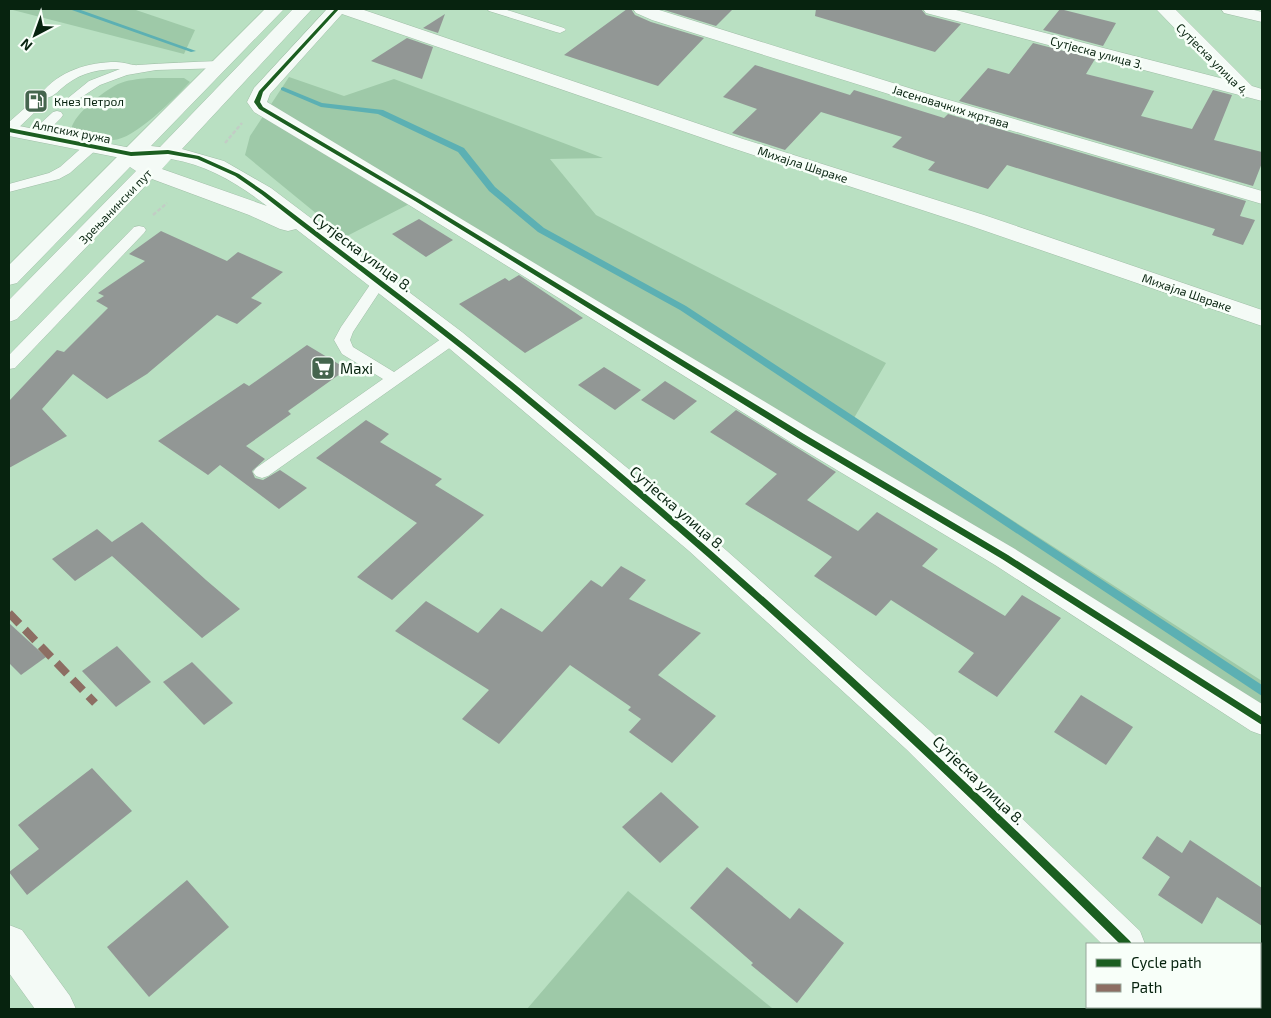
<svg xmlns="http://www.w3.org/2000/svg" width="1271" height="1018" viewBox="0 0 1271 1018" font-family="'Exo 2',sans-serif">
<rect width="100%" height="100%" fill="#b9e0c2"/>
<g fill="#9ec9a8">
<path d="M9,9H133L195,30L184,54Z"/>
<path d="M289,77L344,96L394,79L603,158L550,159L596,215L886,363L854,418L1262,681V717L1096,603L417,200L345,237L245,155L250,136Z"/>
<path d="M148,78H184L190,82C176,97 134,140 113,140C100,140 85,136 71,133C69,117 104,91 118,84C127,80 138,79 148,78Z"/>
<path d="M628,891L772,1008L773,1009H527Z"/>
</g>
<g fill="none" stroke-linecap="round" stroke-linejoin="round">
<g fill="#5cb0b3" fill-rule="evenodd">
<path d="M69,9H78L196,51L191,52Z"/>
<path d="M283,87L322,103L383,110L464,148L495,187L544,228L686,306L1262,685V696L680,310L538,232L489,191L458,152L378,114L321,107L281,90V88Z"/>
</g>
</g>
<g fill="#929795">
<path d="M627,9H631L635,15L651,22L704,38L658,86L564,55Z"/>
<path d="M661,9H733L716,26Z"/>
<path d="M816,9H921L926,15L961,24L935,52L815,16Z"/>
<path d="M1060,9L1116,23L1103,46L1043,30Z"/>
<path d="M445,14L438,33L423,28Z"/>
<path d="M407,38L433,47L422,79L371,61Z"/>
<path d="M1033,43L1095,59L1086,74L1154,91L1141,116L1192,129L1213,90L1232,95L1214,140L1262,152V163L1253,186L959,101L988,68L1009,74Z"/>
<path d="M755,65L850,95L854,90L944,118L948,114L1246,201L1240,216L1255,220L1243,245L1212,235L1215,229L1007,165L988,189L928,170L935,162L892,147L902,137L821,112L785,150L732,133L757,109L723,97Z"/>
<path d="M419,219L453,240L426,257L392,234Z"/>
<path d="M161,231L227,261L238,252L283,272L251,298L262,303L237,324L217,315L147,374L107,399L73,374L42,409L67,436L9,468V401L57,350L64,352L108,308L96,301L104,296L98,293L145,261L129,254Z"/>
<path d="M519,275L583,318L525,353L459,304L505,278L509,281Z"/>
<path d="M307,345L347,369L288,411L291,414L246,446L265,459L252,471L255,478L263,480L280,470L307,488L279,509L220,465L208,475L158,441L244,383L249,386Z"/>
<path d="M604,367L641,390L615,410L578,385Z"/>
<path d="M665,381L697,401L674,420L641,400Z"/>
<path d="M736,410L836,472L807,500L858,531L877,512L938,549L922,566L1005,616L1022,595L1061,618L997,697L958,672L974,653L891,600L876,616L814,576L832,557L745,504L777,474L710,432Z"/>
<path d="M366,420L389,434L380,442L442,479L435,485L484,515L392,600L357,577L417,523L316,458Z"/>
<path d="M142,522L206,580L240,609L202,638L112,556L75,581L52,559L97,529L112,542Z"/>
<path d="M621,566L646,580L629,599L701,633L658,675L716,716L672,763L629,732L641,719L628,710L631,707L570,665L499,744L462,719L489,690L395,631L426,601L478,633L501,608L542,632L591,580L602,587Z"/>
<path d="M9,623L46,657L21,675L9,663Z"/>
<path d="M117,646L151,682L116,707L82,671Z"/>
<path d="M192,662L233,703L204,725L163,682Z"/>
<path d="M1081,695L1133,727L1106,765L1054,732Z"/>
<path d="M92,768L132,811L27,895L9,872L39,849L18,825Z"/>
<path d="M661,792L699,827L660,863L622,827Z"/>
<path d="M1157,836L1182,853L1190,840L1262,888V926L1217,897L1202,924L1158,895L1170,877L1142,858Z"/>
<path d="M727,867L790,919L799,908L844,943L797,1003L751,965L753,963L690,908Z"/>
<path d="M187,880L229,927L149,997L107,947Z"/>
</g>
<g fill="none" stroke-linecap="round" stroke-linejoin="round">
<g stroke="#a0bea7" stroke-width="1">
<g id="lane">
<path d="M487,9H504L564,28L566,30L560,33L556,32L489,11Z"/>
<path d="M219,61L225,65L223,68L156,70L127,75L100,85L74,102L68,98L89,81L120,69C100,69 83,72 67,84C60,89 55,96 47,98L41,94C58,71 89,62 116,62C124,62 134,66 138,65C165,63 192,62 219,61Z"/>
<path d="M30,106L36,110L34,113L14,132L9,133V122L26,107Z"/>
<path d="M57,111L61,112L63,115L61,118L41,138H31L30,135L31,132L53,112Z"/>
<path d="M92,142L98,146L97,149L70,173L59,179L9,192V184L49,173L60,167L87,143Z"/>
<path d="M139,226L144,227L146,230L144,233L15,368L9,369V355L134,227Z"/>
<path d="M379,277L384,279L386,282L353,332L350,340L353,347L394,372L448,334H458L461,338L458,342L268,476L262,478L256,476L253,472L256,468L383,379L342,354L334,340L341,327L374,279Z"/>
</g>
</g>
<g stroke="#a0bea7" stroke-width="1">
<g id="street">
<path d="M327,9H361L743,139L984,215L1262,310V326L968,225L729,147L342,14L270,94L267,102L810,429L1015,549L1262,704V735L1251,731L995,565L792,443L409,205L254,112L247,102L254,88Z"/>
<path d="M633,9H656L925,93L1262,191V204L911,101L652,20L636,13Z"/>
<path d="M923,9H952L1224,79L1156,9H1175L1252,86L1262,89V101L926,13Z"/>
<path d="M1221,9H1250L1262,12V22L1224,13Z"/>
<path d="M9,124L131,148L138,150L141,154L138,158L131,160L9,136Z"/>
<path d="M9,925L22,930L70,996L76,1009H35L9,973Z"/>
</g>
</g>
<g stroke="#a0bea7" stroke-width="1">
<g id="secondary">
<path d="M265,9H284L151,146L160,147L293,9H312L182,149L224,161L271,188L462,332L569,420L709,535L928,729L1140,931L1145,944H1102L906,749L689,551L444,344L296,229L288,231L280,229L249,215L152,179L17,319L9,322V300L136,171L130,167L17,283L9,285V265ZM171,159C208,165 238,184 267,206L162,169Z"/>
<path d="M1171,1007H1210L1211,1009H1172Z"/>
</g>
</g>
<g stroke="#c2cdc5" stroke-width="2.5" stroke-dasharray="4 2" stroke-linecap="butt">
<path d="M225,143L242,123"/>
<path d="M153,215L167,203"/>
</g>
<use href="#lane" fill="#f4faf6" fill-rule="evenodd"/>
<use href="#street" fill="#f4faf6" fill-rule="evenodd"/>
<use href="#secondary" fill="#f4faf6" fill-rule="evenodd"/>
<path stroke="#8d6e63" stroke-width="8" stroke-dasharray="15 8" stroke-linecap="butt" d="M9,613L95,703"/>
<g stroke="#f8fff9" stroke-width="3">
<g id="cycleway">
<path d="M335,9H339L263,92L260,102L263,107L419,199L804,434L1008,555L1262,717V725L1002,559L798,438L415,201L259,109L254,102L259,91Z"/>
<path d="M9,128L131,152L168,150L199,156L239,174L265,192C353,260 443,325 529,396C738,568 937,751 1130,941L1132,944H1120C929,755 731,571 523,399C438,328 348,263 261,194L235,176L197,159L168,154L131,156L9,132Z"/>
</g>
</g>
<use href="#cycleway" fill="#1b5e20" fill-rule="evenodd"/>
</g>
<defs>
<g id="fuel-square" transform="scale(1.25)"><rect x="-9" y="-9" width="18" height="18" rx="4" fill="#45654e" stroke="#f8fff9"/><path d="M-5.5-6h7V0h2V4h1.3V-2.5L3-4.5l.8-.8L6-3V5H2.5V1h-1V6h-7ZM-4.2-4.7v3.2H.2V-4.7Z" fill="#fff"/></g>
<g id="supermarket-square" transform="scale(1.25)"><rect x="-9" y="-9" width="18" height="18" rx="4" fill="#45654e" stroke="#f8fff9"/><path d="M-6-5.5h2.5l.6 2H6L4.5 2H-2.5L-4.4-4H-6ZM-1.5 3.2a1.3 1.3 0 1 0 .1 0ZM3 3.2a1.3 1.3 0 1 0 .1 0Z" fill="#fff"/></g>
</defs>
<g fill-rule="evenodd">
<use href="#fuel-square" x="36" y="101"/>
<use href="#supermarket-square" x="323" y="368"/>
</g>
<g text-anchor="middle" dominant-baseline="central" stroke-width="5" stroke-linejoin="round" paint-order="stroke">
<g font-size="12" fill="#07230f" stroke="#f8fff9">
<text transform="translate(1097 52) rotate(15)">Сутјеска улица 3.</text>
<text transform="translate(1213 59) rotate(45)">Сутјеска улица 4.</text>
<text transform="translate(951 106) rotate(17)">Јасеновачких жртава</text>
<text transform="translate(72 131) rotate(11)">Алпских ружа</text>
<text transform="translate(803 164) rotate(18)">Михајла Швраке</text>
<text transform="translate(115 206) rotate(-46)">Зрењанински пут</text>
<text transform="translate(1187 292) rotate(19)">Михајла Швраке</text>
</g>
<g font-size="12" fill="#07230f" stroke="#f8fff9" text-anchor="start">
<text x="54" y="101">Кнез Петрол</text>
</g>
<g font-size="15" fill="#07230f" stroke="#f8fff9">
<text transform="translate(363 252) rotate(37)">Сутјеска улица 8.</text>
<text transform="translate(678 508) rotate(41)">Сутјеска улица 8.</text>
<text transform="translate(979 780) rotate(44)">Сутјеска улица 8.</text>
</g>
<g font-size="15" fill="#07230f" stroke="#f8fff9" text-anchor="start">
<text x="340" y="368">Maxi</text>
</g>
</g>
<rect width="1271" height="1018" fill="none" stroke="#07230f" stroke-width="20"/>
<rect x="1086" y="943" width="175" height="65" fill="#f8fff9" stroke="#98a79b"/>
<rect x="1096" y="959" width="25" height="8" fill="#1b5e20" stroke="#98a79b"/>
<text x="1131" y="968" font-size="15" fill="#07230f">Cycle path</text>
<rect x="1096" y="984" width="25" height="8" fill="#8d6e63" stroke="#98a79b"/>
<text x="1131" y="993" font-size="15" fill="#07230f">Path</text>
<g transform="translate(35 35) rotate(221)" stroke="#f8fff9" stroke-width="4" paint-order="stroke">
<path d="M0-4L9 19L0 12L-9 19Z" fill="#07230f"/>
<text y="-8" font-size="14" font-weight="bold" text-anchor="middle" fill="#07230f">N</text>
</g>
</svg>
